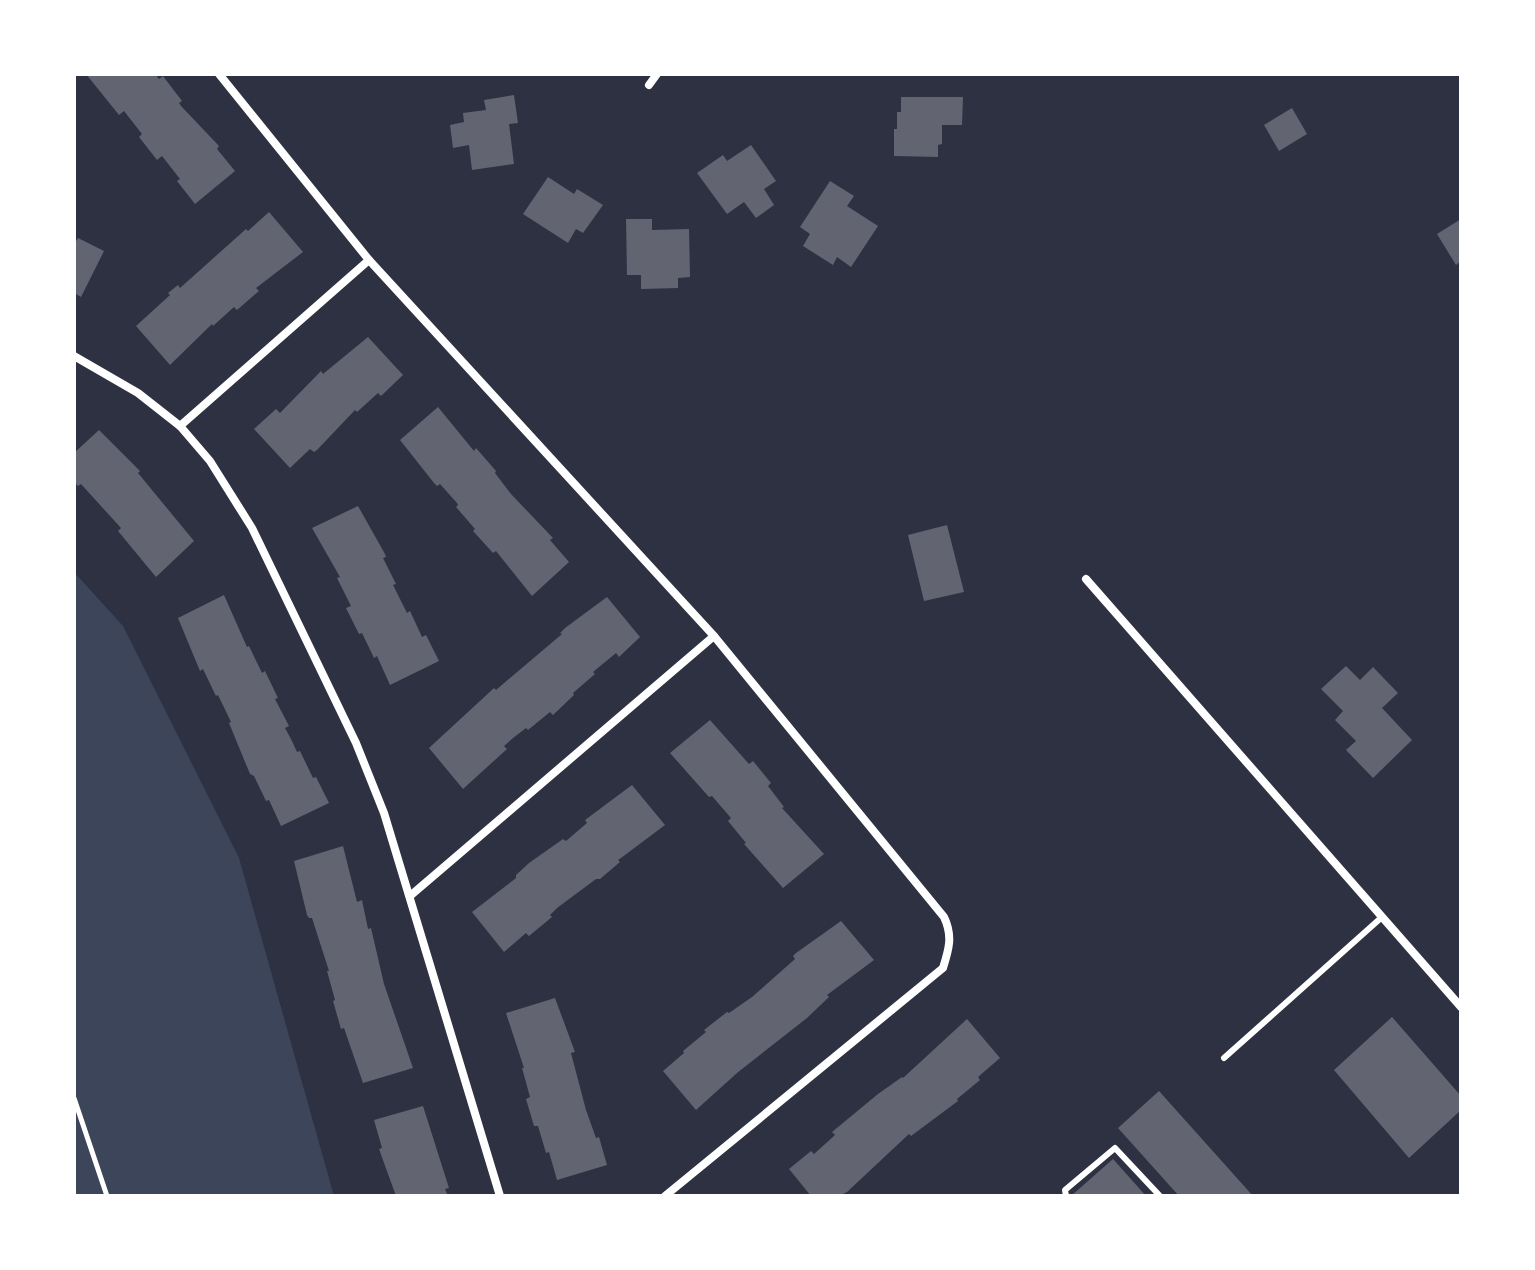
<svg xmlns="http://www.w3.org/2000/svg" width="1535" height="1270" viewBox="0 0 1535 1270" font-family="Manrope,sans-serif">
<rect width="100%" height="100%" fill="#2d3142"/>
<path fill="#3c4559" d="M74,572L123,626L239,858L334,1196H74Z"/>
<g fill="#626471">
<path d="M86,74H155L159,79L163,76L182,101L179,103L181,106L219,146L217,149L235,171L195,204L177,181L180,179L162,156L157,160L139,137L142,134L124,111L119,115Z"/>
<path d="M514,95L518,123L509,124L514,164L472,170L469,145L453,148L450,125L464,122L463,113L486,110L484,100Z"/>
<path d="M901,97H963L962,125H942V144L938,145V157L894,156V129H897V112H901Z"/>
<path d="M1292,108L1307,134L1279,151L1264,125Z"/>
<path d="M751,145L776,181L764,189L774,205L756,218L744,202L727,214L697,173L723,155L727,161Z"/>
<path d="M548,177L574,194L577,189L603,205L583,233L576,229L568,243L523,214Z"/>
<path d="M830,181L854,196L847,206L878,226L851,267L837,257L833,265L803,246L810,234L800,227Z"/>
<path d="M269,212L303,252L256,288L259,291L237,310L234,307L213,326L212,324L170,365L136,326L170,295L168,293L178,285L180,288L246,229L248,231Z"/>
<path d="M626,219H652V230L689,229L690,277L678,278V288L641,289V275H627Z"/>
<path d="M1461,219V261L1456,265L1437,234Z"/>
<path d="M78,238L104,251L81,297L74,293V244Z"/>
<path d="M368,337L403,375L381,396L378,393L357,412L355,410L317,450L314,452L310,449L290,468L254,429L276,409L280,413L321,371L323,374Z"/>
<path d="M438,407L474,451L476,448L496,471L495,473L511,494L553,538L550,540L569,562L532,596L496,551L493,553L473,531L475,529L456,507L458,505L457,503L440,484L437,486L434,483L400,440Z"/>
<path d="M99,430L140,471L138,473L194,541L156,577L118,531L121,528L81,484L78,486L74,482V453Z"/>
<path d="M358,506L385,554L386,557L383,558L396,584L393,585L407,613L410,611L422,637L426,635L439,661L390,685L377,656L374,658L362,633L359,634L346,608L351,606L337,578L340,577L312,528Z"/>
<path d="M947,525L964,592L924,601L908,535Z"/>
<path d="M224,595L247,647L249,646L262,673L265,671L278,698L275,699L289,726L285,728L292,741L297,752L300,751L313,778L316,777L329,803L281,826L269,800L266,801L254,776L250,774L229,723L231,722L218,695L216,696L214,692L203,669L200,671L178,618Z"/>
<path d="M607,597L640,637L619,657L616,653L593,672L595,674L573,693L574,695L553,715L550,712L528,730L526,728L513,738L504,746L507,749L463,789L429,748L494,688L496,690L562,634L560,633L565,628Z"/>
<path d="M1346,666L1360,680L1373,667L1398,693L1382,708L1412,740L1373,778L1346,750L1356,741L1335,720L1343,711L1321,689Z"/>
<path d="M710,720L749,764L753,761L771,783L768,786L784,807L782,808L824,854L783,888L744,844L746,843L728,821L731,818L712,796L709,797L670,753Z"/>
<path d="M632,785L665,825L621,858L618,860L620,862L600,879H596L557,908L550,915L552,917L529,936L526,933L504,952L472,912L516,878V875L529,863L563,839L566,841L587,823L585,820Z"/>
<path d="M343,846L357,902L362,900L368,929L371,928L384,984L413,1068L363,1083L344,1028L341,1029L333,1001L335,1000L327,971H329L312,918H309L307,915L294,861Z"/>
<path d="M841,921L874,960L827,995L829,997L807,1018L737,1073L696,1110L663,1071L684,1053L683,1051L706,1032L704,1030L727,1012L729,1013L752,997L795,959L793,956L796,953Z"/>
<path d="M555,998L575,1052L571,1053L586,1110L596,1138L599,1137L607,1165L557,1180L549,1152L546,1153L538,1126H534L526,1099L530,1097L522,1068H524L506,1013Z"/>
<path d="M1392,1017L1461,1096V1110L1409,1158L1334,1070Z"/>
<path d="M967,1019L1000,1058L978,1077L980,1080L957,1099L958,1101L911,1136L909,1134L847,1192L839,1196H811L789,1169L811,1151L814,1154L824,1145L835,1135L832,1132L878,1094L902,1077L903,1078Z"/>
<path d="M1159,1091L1253,1196H1179L1118,1128Z"/>
<path d="M423,1106L449,1188L445,1189L448,1196H396L379,1149L382,1148L374,1120Z"/>
<path d="M1113,1159L1146,1196H1071Z"/>
</g>
<g fill="none" stroke-linecap="round" stroke-linejoin="round">
<path stroke="#fff" stroke-width="5" d="M74,1098L107,1196"/>
<g stroke="#fff" stroke-width="6">
<path d="M1224,1058L1382,917"/>
<path d="M1066,1196L1065,1190L1115,1148L1160,1196"/>
</g>
<g stroke="#fff" stroke-width="8">
<path d="M219,74L369,260L714,636L944,917C953,936 949,949 943,968L665,1196"/>
<path d="M649,85L657,74"/>
<path d="M74,356L138,393L180,426L210,461L252,528L356,743L384,813L500,1196"/>
<path d="M180,426L369,260"/>
<path d="M1086,579L1461,1007"/>
<path d="M410,896L714,636"/>
</g>
</g>
<rect width="1535" height="1270" fill="none" stroke="#ffffff" stroke-width="152"/>
</svg>
